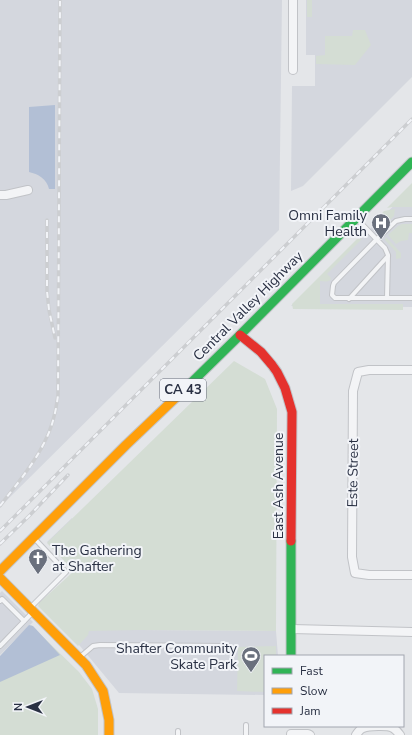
<svg xmlns="http://www.w3.org/2000/svg" width="412" height="735" viewBox="0 0 412 735" font-family="'Nunito Sans',sans-serif">
<rect width="100%" height="100%" fill="#e4e6e9"/>
<g fill="#d4d7de">
<path d="M0,0H282L279,230L0,507Z"/>
<path d="M306,0H412V77L303,186L291,191L292,86H315V55H306Z"/>
<path d="M412,188V307L291,306Z"/>
<path d="M72,518L138,630L276,631L278,656H265V695L119,693L80,646L38,605L75,572L47,542Z"/>
<path d="M2,591L33,622L0,655V593Z"/>
</g>
<g fill="#d4ddd4">
<rect x="307" y="0" width="5" height="17"/>
<path d="M353,30H365L371,45L355,65L316,64V56L325,55V36H352Z"/>
<path d="M412,183V207H392L387,208Z"/>
<path d="M395,209L394,216L382,228L376,220L384,211Z"/>
<path d="M402,224H412V233H409L408,240L401,241L396,244L388,235L398,226Z"/>
<path d="M386,237L401,253V258L396,259V252L385,240Z"/>
<path d="M357,239H362L327,274L331,278C330,283 324,281 320,281V304H403V310L293,309L292,304Z"/>
<path d="M234,361L265,379L277,409L276,631L138,630L89,631L88,635L78,646L38,606L39,605V603L74,571L47,543Z"/>
<path d="M31,625L79,672L92,689L98,709V735H0V657Z"/>
<path d="M276,646V656H265V692L237,691L238,647Z"/>
</g>
<g fill="#b2bfd5">
<path d="M55,105V189H49C47,179 38,174 29,172V107Z"/>
<path d="M29,625L33,626L60,655L0,682V656Z"/>
</g>
<g fill="none" stroke-linecap="round" stroke-linejoin="round">
<g stroke="#c1c3c7" stroke-width="6">
<g id="lane">
<path d="M357,219L381,244L385,248L388,255L387,298H412"/>
<path d="M387,298H335L332,295L333,286L334,283L377,239L396,221L405,219H412"/>
<path d="M349,299L388,256"/>
<path d="M0,601L2,599L24,621"/>
<path d="M30,608L66,572L34,538"/>
<path d="M0,646L33,612"/>
<path d="M80,657L93,646L100,645L228,646"/>
<path d="M246,725V735"/>
<path d="M178,735V731"/>
</g>
</g>
<g stroke="#c1c3c7" stroke-width="10">
<g id="street">
<path d="M293,70V0"/>
<path d="M0,195H6L28,190"/>
<path d="M412,370H369L358,372L353,391L352,557L355,573L369,575H412"/>
<path d="M292,629L412,632"/>
<path d="M291,734H308L310,735"/>
<path d="M356,735C358,732 360,729 363,728C368,726 388,725 393,728C396,730 398,732 400,735"/>
</g>
</g>
<g stroke="#c1c3c7" stroke-width="11">
<g id="fast">
<path d="M189,385L240,335L412,162"/>
<path d="M291,656V541"/>
</g>
</g>
<g stroke="#c1c3c7" stroke-width="11">
<g id="slow">
<path d="M0,571L126,445L189,385"/>
<path d="M0,578L86,665L103,691L109,720V735"/>
</g>
</g>
<g stroke="#c1c3c7" stroke-width="11">
<path id="jam" d="M240,335L261,352L272,365L277,372L285,388L292,412L291,541"/>
</g>
<use href="#lane" stroke="#f3f4f6" stroke-width="4"/>
<use href="#street" stroke="#f3f4f6" stroke-width="8"/>
<use href="#fast" stroke="#30b455" stroke-width="9"/>
<use href="#slow" stroke="#ff9f0a" stroke-width="9"/>
<use href="#jam" stroke="#e5322d" stroke-width="9"/>
<g stroke="#ccced1" stroke-width="3.5">
<g id="rail">
<path d="M47,220V291L49,310L55,338"/>
<path d="M0,506C15,486 32,467 43,445C52,429 56,412 58,395L60,1"/>
<path d="M0,531L412,119"/>
<path d="M0,544L30,515L68,475"/>
</g>
</g>
<use href="#rail" stroke="#f2f4f8" stroke-width="2" stroke-dasharray="6" stroke-linecap="butt"/>
</g>
<defs>
<g id="hospital-pin" transform="scale(1)"><path d="M0 17L-7.5 6A9.5 9.5 0 1 1 7.5 6Z" fill="#6a707d" stroke="#f2f4f8"/><path d="M-5-5h3v3.5h4V-5h3V5h-3V1.5h-4V5h-3Z" fill="#fff"/></g>
<g id="church-pin" transform="scale(1)"><path d="M0 17L-7.5 6A9.5 9.5 0 1 1 7.5 6Z" fill="#6a707d" stroke="#f2f4f8"/><path d="M-1.2-6h2.4v3.5h3.3v2.4h-3.3V6h-2.4V-.1h-3.3v-2.4h3.3Z" fill="#fff"/></g>
<g id="stadium-pin" transform="scale(1)"><path d="M0 17L-7.5 6A9.5 9.5 0 1 1 7.5 6Z" fill="#6a707d" stroke="#f2f4f8"/><path d="M0-5a6.5 5 0 1 0 0 10a6.5 5 0 1 0 0-10ZM-3.5-1.8h7v3.6h-7Z" fill="#fff"/></g>
</defs>
<g fill-rule="evenodd">
<use href="#hospital-pin" x="381" y="223"/>
<use href="#church-pin" x="38" y="558"/>
<use href="#stadium-pin" x="251" y="656"/>
</g>
<g text-anchor="middle" dominant-baseline="central" stroke-width="4" stroke-linejoin="round" paint-order="stroke">
<rect fill="#f2f4f8" stroke="#656b79" stroke-width="1" x="160" y="379" width="46" height="22" rx="3"/>
<g font-size="13" font-weight="bold" fill="#293043">
<text x="183" y="390">CA 43</text>
</g>
<g font-size="14" fill="#293043" stroke="#f2f4f8" text-anchor="end">
<text x="367" y="215">Omni Family<tspan x="367" dy="16">Health</tspan></text>
<text x="52" y="550" text-anchor="start">The Gathering<tspan x="52" dy="16">at Shafter</tspan></text>
<text x="237" y="648">Shafter Community<tspan x="237" dy="16">Skate Park</tspan></text>
</g>
<g font-size="14" fill="#293043" stroke="#f2f4f8">
<text transform="translate(248 306) rotate(-45)">Central Valley Highway</text>
<text transform="translate(353 473) rotate(-89)">Este Street</text>
<text transform="translate(278 486) rotate(-90)">East Ash Avenue</text>
</g>
</g>
<rect x="264" y="655" width="140" height="72" fill="#f2f4f8" stroke="#a2a6b0"/>
<rect x="272" y="668" width="20" height="6" fill="#30b455" stroke="#a2a6b0"/>
<text x="300" y="675" font-size="12" fill="#293043">Fast</text>
<rect x="272" y="688" width="20" height="6" fill="#ff9f0a" stroke="#a2a6b0"/>
<text x="300" y="695" font-size="12" fill="#293043">Slow</text>
<rect x="272" y="708" width="20" height="6" fill="#e5322d" stroke="#a2a6b0"/>
<text x="300" y="715" font-size="12" fill="#293043">Jam</text>
<g transform="translate(28 707) rotate(270)" stroke="#f2f4f8" stroke-width="3" paint-order="stroke">
<path d="M0-3L7 15L0 10L-7 15Z" fill="#293043"/>
<text y="-6" font-size="11" font-weight="bold" text-anchor="middle" fill="#293043">N</text>
</g>
</svg>
